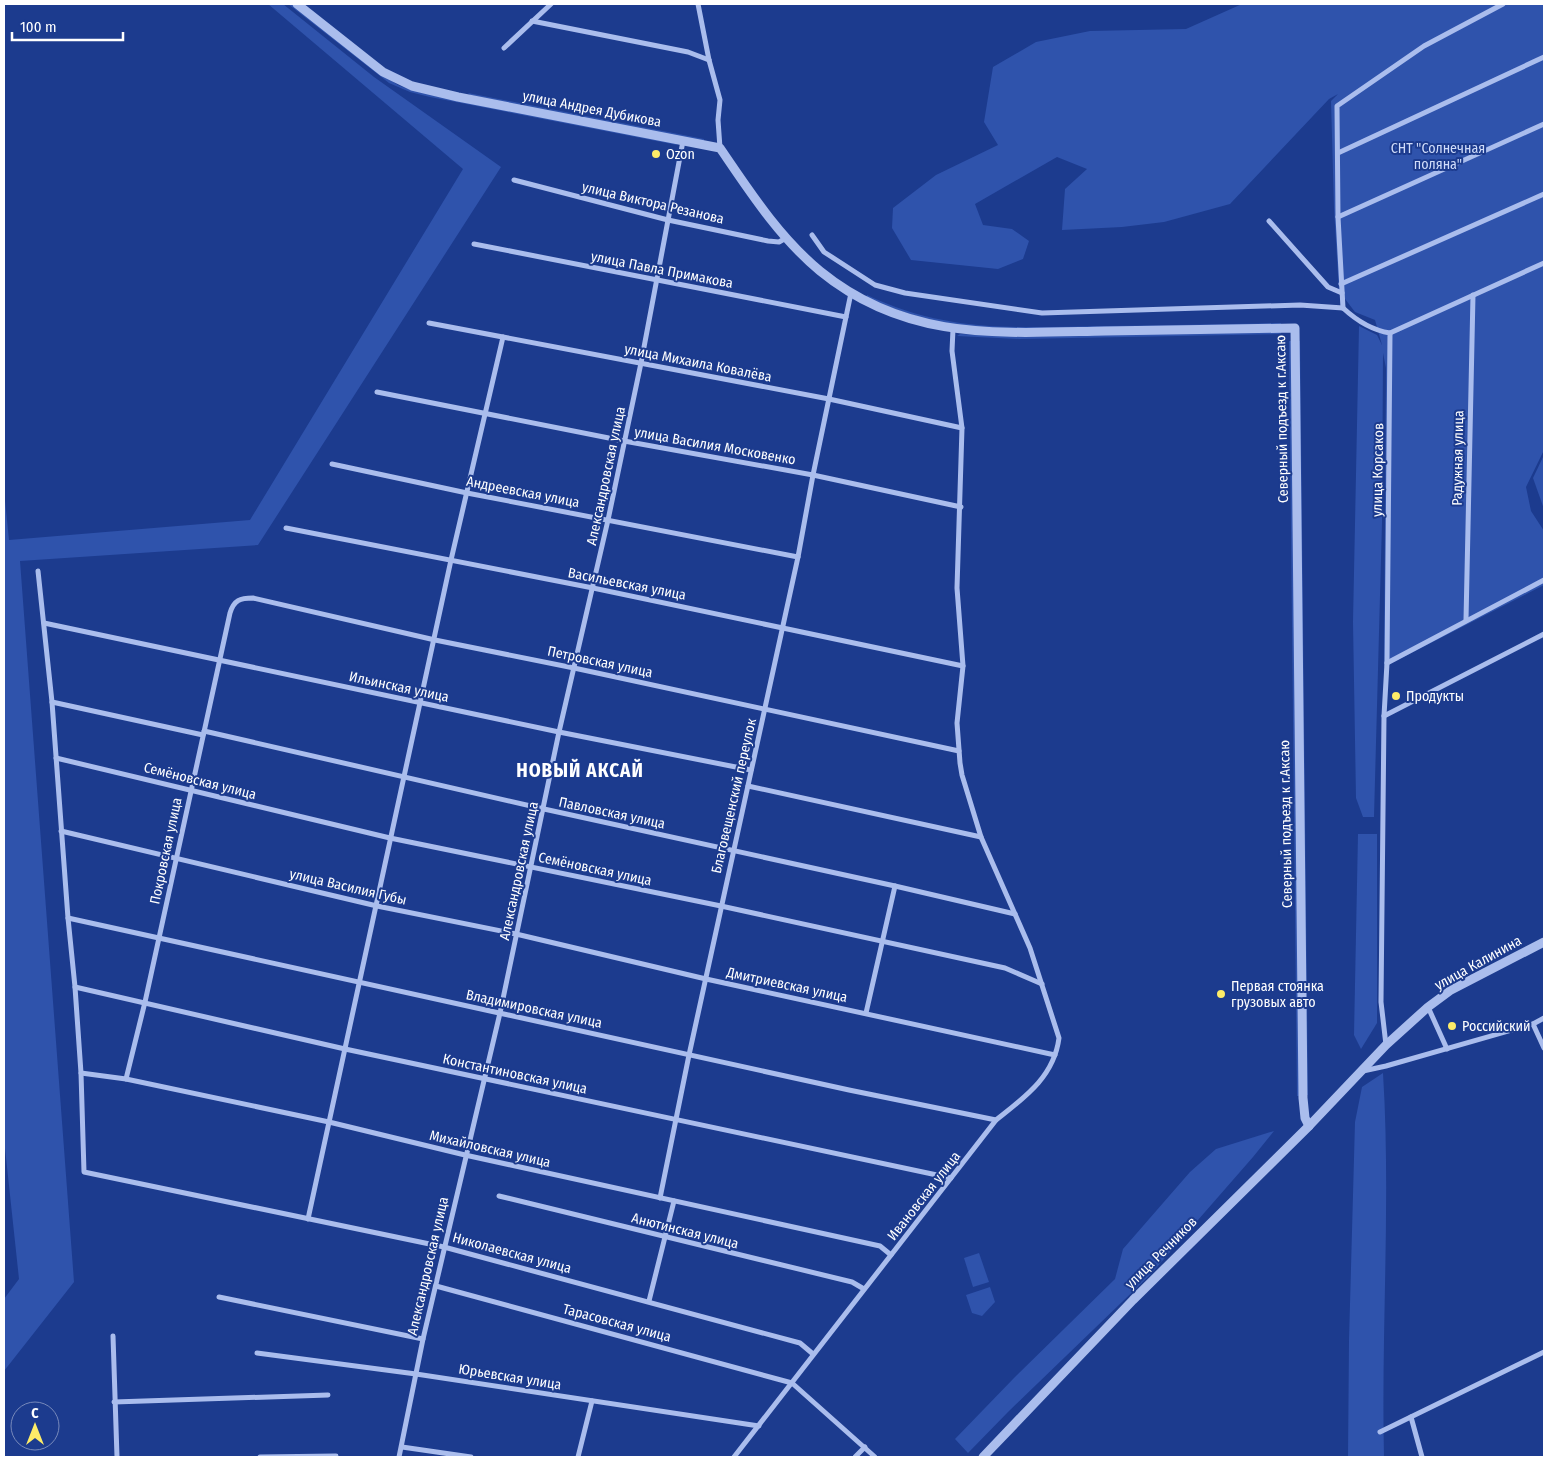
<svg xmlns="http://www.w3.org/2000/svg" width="1548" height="1461" viewBox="0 0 1548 1461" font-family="'Fira Sans Condensed',sans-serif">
<rect width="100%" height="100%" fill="#1c3b8e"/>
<g fill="#2f53ac">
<path d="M268,4H283L374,77L501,167L258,545L20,561L74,1282L4,1371V1299L19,1279L4,1139V491L9,540L250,520L463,169Z"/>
<path d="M288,4H292L374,69L398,85L411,90L674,142L677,145L430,97L410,92L389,83Z"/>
<path d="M1242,4H1544V450L1526,487L1531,511L1544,531V585L1384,667L1386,368L1383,353L1382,522L1374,817H1363L1356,798L1353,622L1359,326L1377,335L1382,345L1375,320L1355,312L1339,291L1334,208L1331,101L1338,94L1329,99L1230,204L1164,222L1122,227L1062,230L1065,189L1087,169L1057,157L975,204L983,225L1012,229L1029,241L1023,259L998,269L911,260L892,228L893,208L936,175L998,145L984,122L993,67L1036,42L1090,31L1186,29Z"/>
<path d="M468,93L704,139V142L470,95Z"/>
<path d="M867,295C949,334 1018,327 1106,326C1164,325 1223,324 1281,323V325L1002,329L937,323L886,306L866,297Z"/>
<path d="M1281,332V334L1019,339L957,336L960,334L1019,336Z"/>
<path d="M1289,341H1291L1300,1096H1297Z"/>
<path d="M1298,341H1300L1308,1095H1306Z"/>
<path d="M1544,455V509L1533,478Z"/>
<path d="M1358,834H1377V1023L1361,1049L1354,1035Z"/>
<path d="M1383,1073C1391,1201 1381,1329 1384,1457H1348L1349,1341L1355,1122L1362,1087Z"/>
<path d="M1274,1131L1253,1157L1150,1275L1008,1412L968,1453L955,1439L1014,1378L1115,1279L1123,1249L1190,1172L1216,1149Z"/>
<path d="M979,1253L989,1282L973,1287L964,1258Z"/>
<path d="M990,1287L995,1302L982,1316L972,1313L966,1295Z"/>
</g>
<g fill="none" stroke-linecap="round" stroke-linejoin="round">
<g stroke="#aabded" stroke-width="5">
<path d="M698,4L709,60L720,100L718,120L720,148"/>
<path d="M532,21L688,52L709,60"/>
<path d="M504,48L551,4"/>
<path d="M1338,153L1544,57"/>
<path d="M514,180L668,220L768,241L779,242L786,238"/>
<path d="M1338,217L1544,124"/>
<path d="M1269,221L1328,287L1342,293"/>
<path d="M812,235L824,252L875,285L905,293L1042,313L1300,305L1343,308"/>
<path d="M474,244L846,317"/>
<path d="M1341,284L1544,194"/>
<path d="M1343,308C1357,321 1371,330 1390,333L1387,663L1384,716L1381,1002L1386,1045"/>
<path d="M1343,308L1338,217L1337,106L1424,46L1503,4"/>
<path d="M429,323L829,399L962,428"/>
<path d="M1390,333L1544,263"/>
<path d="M377,392L624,441L813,475L961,507"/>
<path d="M332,464L467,493L798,557"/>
<path d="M286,528L593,588L963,666"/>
<path d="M38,571L52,702L68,918L75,987L81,1073L84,1172L444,1247L800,1343L813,1354"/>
<path d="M1466,620L1473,295"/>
<path d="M44,623L559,732L751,770"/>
<path d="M1387,663L1544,580"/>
<path d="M52,702L203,735"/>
<path d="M1384,716L1544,634"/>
<path d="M204,731L544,809L895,886L1015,914"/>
<path d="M56,758L390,838L721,906L1005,968L1042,984"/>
<path d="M748,786L981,837"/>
<path d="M61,831L377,906L516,934L706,979L1055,1055"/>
<path d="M68,918L849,1090L996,1120"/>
<path d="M75,987L345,1049L951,1178"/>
<path d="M1428,1007L1447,1049"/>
<path d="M866,1013L895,886"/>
<path d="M1533,1024L1544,1048"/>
<path d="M1363,1071L1386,1066L1533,1024L1544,1018"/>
<path d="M81,1073L126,1079L329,1122L465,1155L880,1246L891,1255"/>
<path d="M126,1079L145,1002L230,613C234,600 240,598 253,598L435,640L574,668L959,751"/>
<path d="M499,1196L852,1282L864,1289"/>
<path d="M660,1198L689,1055L798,557L813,475L851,293"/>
<path d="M308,1219L451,560L503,337"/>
<path d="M436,1286L792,1383L875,1457"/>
<path d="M219,1297L423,1339"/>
<path d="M649,1301L674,1201"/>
<path d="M113,1336L117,1457"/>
<path d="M257,1353L416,1374L759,1426"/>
<path d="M114,1402L328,1395"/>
<path d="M1411,1417L1422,1457"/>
<path d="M1380,1432L1544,1352"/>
<path d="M402,1447L471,1457"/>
<path d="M260,1457L336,1456"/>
<path d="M399,1457L423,1339L500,1013L559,732L608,520L641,363L683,141"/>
<path d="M578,1457L592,1401"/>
<path d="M734,1457L996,1120C1024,1098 1054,1077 1059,1038L1030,948L981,837L962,775L960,763L957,723L963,666L957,588L962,428L952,351L953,329"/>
<path d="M855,1457L865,1447"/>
</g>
<g stroke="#aabded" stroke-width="9">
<path d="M297,4L383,72L412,86L458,97L720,148C750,192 779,237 820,271C907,342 1001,333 1105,331C1168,330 1232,329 1295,328L1303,1098L1305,1118L1309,1126"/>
<path d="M983,1457L1133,1300L1309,1126L1386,1045L1428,1007L1451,990L1544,942"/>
</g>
</g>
<g fill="#fdec68" stroke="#1c3b8e" stroke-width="2">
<circle cx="656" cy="154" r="5"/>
<circle cx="1396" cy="696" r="5"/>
<circle cx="1221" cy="994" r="5"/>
<circle cx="1452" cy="1026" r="5"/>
</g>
<g text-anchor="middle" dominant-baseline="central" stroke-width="4" stroke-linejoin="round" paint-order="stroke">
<g font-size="14" fill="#fff" stroke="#1c3b8e">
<text transform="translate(592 109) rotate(11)">улица Андрея Дубикова</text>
<text transform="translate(653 203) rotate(13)">улица Виктора Резанова</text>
<text transform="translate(662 270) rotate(11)">улица Павла Примакова</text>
<text transform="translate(698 363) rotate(11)">улица Михаила Ковалёва</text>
<text transform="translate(1282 419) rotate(-91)">Северный подъезд к г.Аксаю</text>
<text transform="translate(715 446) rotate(10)">улица Василия Московенко</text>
<text transform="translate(1458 458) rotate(-89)">Радужная улица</text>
<text transform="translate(1378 470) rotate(-89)">улица Корсаков</text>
<text transform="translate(606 476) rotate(-78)">Александровская улица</text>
<text transform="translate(523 492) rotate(11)">Андреевская улица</text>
<text transform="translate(627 584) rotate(11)">Васильевская улица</text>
<text transform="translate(600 662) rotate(12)">Петровская улица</text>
<text transform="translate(399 687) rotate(12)">Ильинская улица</text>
<text transform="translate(200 781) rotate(14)">Семёновская улица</text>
<text transform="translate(734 796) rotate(-77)">Благовещенский переулок</text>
<text transform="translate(612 813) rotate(12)">Павловская улица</text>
<text transform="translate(1286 824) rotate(-91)">Северный подъезд к г.Аксаю</text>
<text transform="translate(166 851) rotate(-78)">Покровская улица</text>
<text transform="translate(595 869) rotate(12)">Семёновская улица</text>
<text transform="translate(519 871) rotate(-78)">Александровская улица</text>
<text transform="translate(348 887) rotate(13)">улица Василия Губы</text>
<text transform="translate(1478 963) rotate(-29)">улица Калинина</text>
<text transform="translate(787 985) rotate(12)">Дмитриевская улица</text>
<text transform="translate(534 1009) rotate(12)">Владимировская улица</text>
<text transform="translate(515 1074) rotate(12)">Константиновская улица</text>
<text transform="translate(490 1149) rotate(13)">Михайловская улица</text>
<text transform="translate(924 1196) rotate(-52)">Ивановская улица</text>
<text transform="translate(685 1231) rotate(14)">Анютинская улица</text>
<text transform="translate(512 1253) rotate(15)">Николаевская улица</text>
<text transform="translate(1161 1253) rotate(-45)">улица Речников</text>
<text transform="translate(428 1266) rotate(-77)">Александровская улица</text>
<text transform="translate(617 1323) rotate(15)">Тарасовская улица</text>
<text transform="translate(510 1377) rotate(9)">Юрьевская улица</text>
</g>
<g font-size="14" fill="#d0dcfa" stroke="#1c3b8e">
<text x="1438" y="148">СНТ "Солнечная<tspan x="1438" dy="16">поляна"</tspan></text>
</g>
<g font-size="14" fill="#fff" stroke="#1c3b8e" text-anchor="start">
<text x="666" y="154">Ozon</text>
<text x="1406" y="696">Продукты</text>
<text x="1231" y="986">Первая стоянка<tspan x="1231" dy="16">грузовых авто</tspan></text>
<text x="1462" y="1026">Российский</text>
</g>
<g font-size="19" font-weight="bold" letter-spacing="1" fill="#fff" stroke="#1c3b8e">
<text x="580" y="770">НОВЫЙ АКСАЙ</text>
</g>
</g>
<rect width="1548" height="1461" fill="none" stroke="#ffffff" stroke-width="10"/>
<g transform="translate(35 1426)"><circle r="24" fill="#1c3b8e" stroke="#7789bb"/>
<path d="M0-4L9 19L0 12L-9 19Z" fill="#fdec68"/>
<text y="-8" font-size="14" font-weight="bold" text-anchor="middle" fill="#ffffff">С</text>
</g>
<path d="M12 32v8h111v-8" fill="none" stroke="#ffffff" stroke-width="2.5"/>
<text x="20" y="32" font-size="15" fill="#ffffff" stroke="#1c3b8e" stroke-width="4" paint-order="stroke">100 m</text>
</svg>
